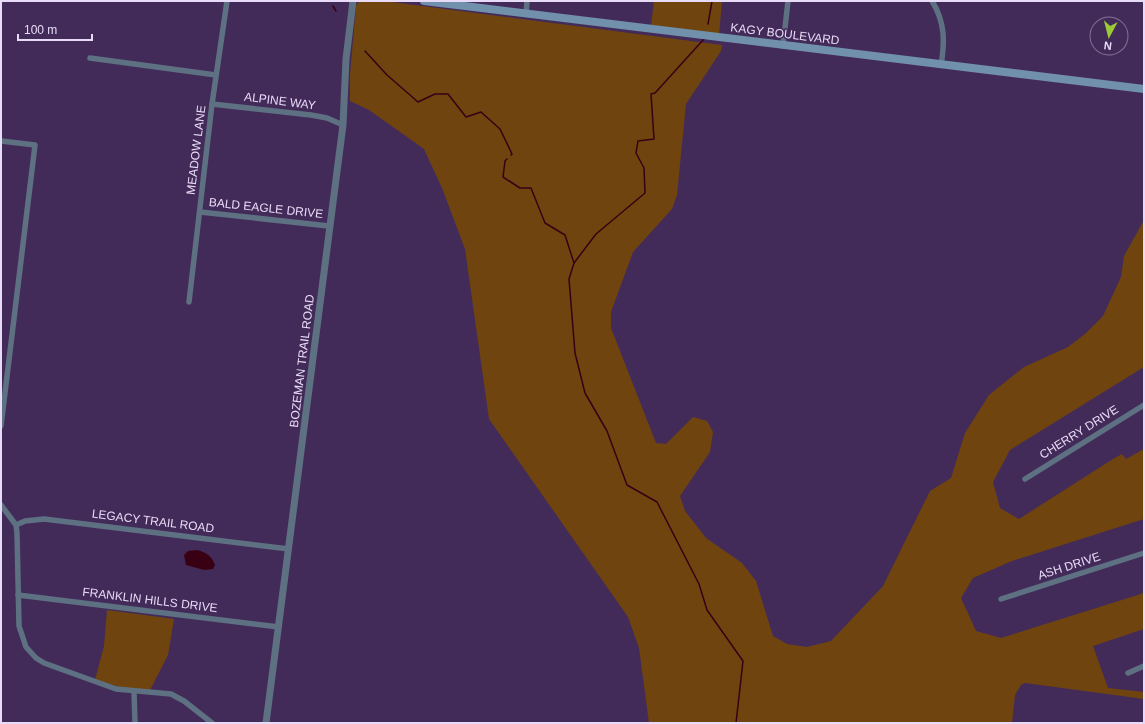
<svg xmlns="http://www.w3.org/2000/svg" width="1145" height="724" viewBox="0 0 1145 724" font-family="Arial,sans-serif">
<rect width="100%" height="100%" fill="#432b59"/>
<g fill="#6f440f">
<path d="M359,1H384L722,45L721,51L686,104L677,195L672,209L633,252L611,312V328L656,443L666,444L693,417L707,421L713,432L710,452L680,496L685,511L706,538L742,563L756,581L773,636L787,644L807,647L831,641L883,586L930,491L951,478L965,433L989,395L1024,367L1068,347L1085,334L1103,316L1121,277L1124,256L1144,220V367L1010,450L993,482L1000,508L1019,519L1113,459L1122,454L1126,459L1144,449V519L1012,561L973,578L961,598L976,631L1001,638L1144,593V629L1093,646L1108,688L1144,692V699L1025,683L1021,685L1015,695L1012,723H649L639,648L628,617L489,419L465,249L442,188L424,149L369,110L350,101V75L356,6Z"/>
<path d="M654,1H722L719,35L651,26Z"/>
<path d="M107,610L174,619L168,655L150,690L123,688L95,680L104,646Z"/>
</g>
<path fill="#390014" d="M197,550C207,553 211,555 215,565L213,569L204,570L186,565L184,555L188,551Z"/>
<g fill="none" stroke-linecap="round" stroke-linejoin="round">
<g stroke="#390014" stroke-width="1.5">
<path d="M333,6L336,11"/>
<path d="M708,24L712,1"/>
<path d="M704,39L655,93L651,94L654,139L638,141L636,153L644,168L645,193L596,234L574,263L569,279L575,353L585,393L607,431L627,485L657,502L699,584L707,610L743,661L736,723"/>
<path d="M365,51L387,75L418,102L435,94H448L466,117L481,112L500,129L512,154L511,155"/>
<path d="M507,159L505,161L503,177L520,188H531L545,223L565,235L574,263"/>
</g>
<g stroke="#5d7183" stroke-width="5.5">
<path d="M932,1C945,22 945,41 941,65"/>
<path d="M526,14L527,1"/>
<path d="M783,46L788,1"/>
<path d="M90,58L216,75"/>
<path d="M212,104L311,115L327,118L343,125"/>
<path d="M1,141L35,145L1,426"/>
<path d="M200,212L329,226"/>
<path d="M189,302L212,104L227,1"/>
<path d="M1025,479L1144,405"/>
<path d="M1,505L16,525L17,533L19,626L26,647L36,658L44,663L116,689L171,694L184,701L212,723"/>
<path d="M16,525L25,521L44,519L289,549"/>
<path d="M18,595L279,627"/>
<path d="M1001,599L1144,553"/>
<path d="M1128,673L1144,666"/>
<path d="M134,692L135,723"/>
</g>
<path stroke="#5d7183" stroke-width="7" d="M266,723L343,125L346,59L353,1"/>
<path stroke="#7190ac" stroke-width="8" d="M424,1L1144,89"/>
</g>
<g text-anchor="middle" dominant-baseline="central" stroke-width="3" stroke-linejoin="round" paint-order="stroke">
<g font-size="12" fill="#e8dbf7" stroke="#432b59">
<text transform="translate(785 34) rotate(7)">KAGY BOULEVARD</text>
<text transform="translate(280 101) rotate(7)">ALPINE WAY</text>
<text transform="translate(196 150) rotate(-83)">MEADOW LANE</text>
<text transform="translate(266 208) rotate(6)">BALD EAGLE DRIVE</text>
<text transform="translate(302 361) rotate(-83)">BOZEMAN TRAIL ROAD</text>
<text transform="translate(1079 432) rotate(-32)">CHERRY DRIVE</text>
<text transform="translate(153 521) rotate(7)">LEGACY TRAIL ROAD</text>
<text transform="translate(1069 566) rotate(-18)">ASH DRIVE</text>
<text transform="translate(150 600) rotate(7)">FRANKLIN HILLS DRIVE</text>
</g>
</g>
<rect width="1145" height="724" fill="none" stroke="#e8dbf7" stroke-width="4"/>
<g transform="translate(1109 36) rotate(187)"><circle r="19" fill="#432b59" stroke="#857198"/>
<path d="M0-3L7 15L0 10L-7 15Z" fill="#9acb34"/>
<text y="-6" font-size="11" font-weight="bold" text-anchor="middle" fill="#e8dbf7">N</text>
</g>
<path d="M18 34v6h74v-6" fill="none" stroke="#e8dbf7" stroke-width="2"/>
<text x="24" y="34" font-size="12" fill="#e8dbf7" stroke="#432b59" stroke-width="3" paint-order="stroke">100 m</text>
</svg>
